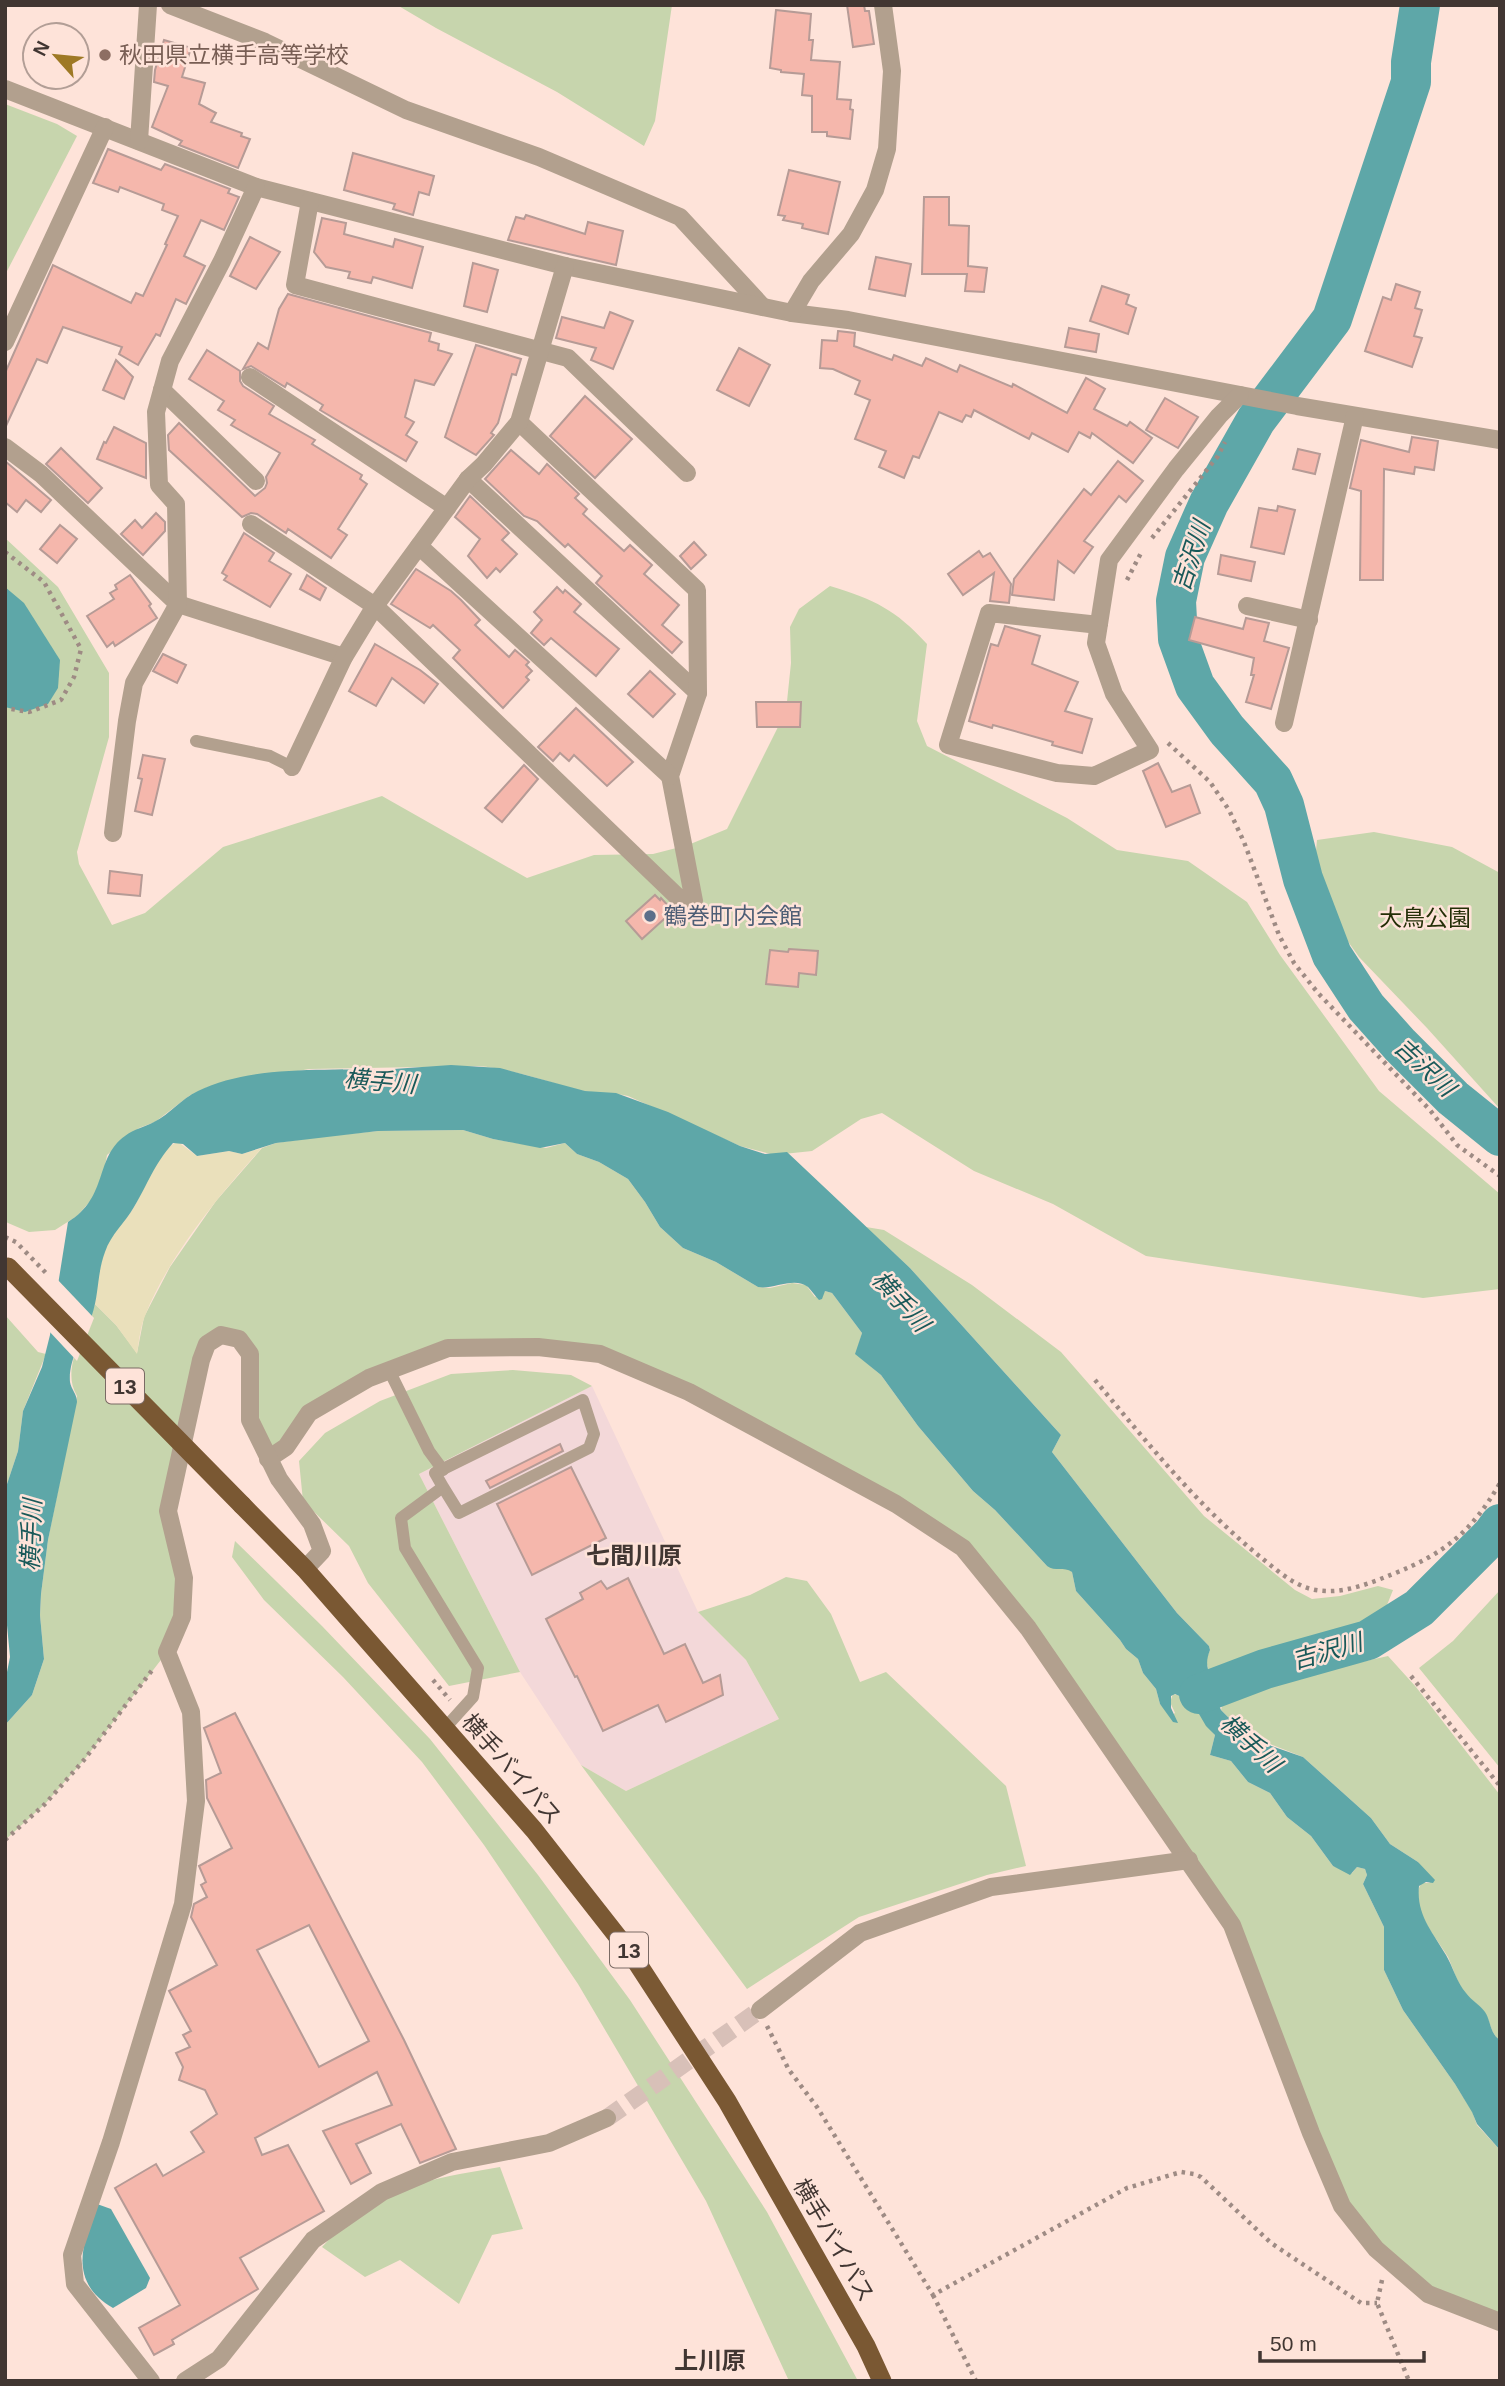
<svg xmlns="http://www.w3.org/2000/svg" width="1505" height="2386" viewBox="0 0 1505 2386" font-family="Arial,'Noto Sans JP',sans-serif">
<rect width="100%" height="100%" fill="#fee3d9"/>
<path fill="#f3d8d9" d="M592,1386L698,1612L746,1660L779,1719L626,1791L581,1765L520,1672L419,1474Z"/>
<g fill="#c7d5ad">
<path d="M397,5H672L655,121L644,146L557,92L436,28Z"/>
<path d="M5,104L57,124L77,136L5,275Z"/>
<path d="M5,538L58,587L109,673V737L77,852L79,864L112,925L145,913L223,847L382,796L527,878L594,855L653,854L688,845L727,829L786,711L791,663L790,627L799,609L830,586C875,600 895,609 927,644L917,721L927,746L1067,818L1117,850L1188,861L1247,902L1280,955L1379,1091L1500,1194V1289L1423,1298L1146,1256L1053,1204L974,1171L882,1113L861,1119L812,1151L774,1155L740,1146L628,1096C612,1092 595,1094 579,1090C545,1081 513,1069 478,1066L309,1069L208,1087L189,1096L155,1122L139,1128L107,1155L104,1171L93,1198L77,1216L55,1230L29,1232L8,1223L5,1221Z"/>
<path d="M1374,832L1452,847L1500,873V1109L1427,1028L1359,957L1327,912L1314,872L1317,840Z"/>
<path d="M463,1130L493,1139L546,1148L565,1143L577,1154L599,1162L628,1179L645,1202L660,1227L683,1248L716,1262L758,1287L770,1288L792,1283L806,1285L815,1297L825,1291L832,1293L862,1333L856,1354L881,1375L918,1426L973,1491L995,1510L1047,1566L1069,1569L1072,1572L1076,1591L1120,1640L1126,1649L1138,1659L1143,1673L1156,1689L1160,1704L1171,1716L1175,1713L1170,1702L1173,1694C1195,1699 1201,1719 1215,1735L1210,1755L1231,1761L1248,1782L1270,1793L1287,1817L1311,1836L1333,1866L1352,1873L1357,1867L1365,1869L1367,1875L1363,1884L1384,1927V1970L1403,2010L1455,2084L1472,2111L1477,2125L1500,2150V2322L1428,2294L1342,2206L1232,1925L963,1548L600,1354L448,1348L309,1413L268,1459L250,1420V1354L238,1339L207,1344L168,1511L184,1578L167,1652L84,1760L45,1804L5,1840V1725L32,1695L44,1659L40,1615L41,1594L48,1540L77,1396C60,1368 86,1333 95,1304L116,1325L137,1353L144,1317L170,1267L216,1201L262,1148L276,1143L318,1137L378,1131Z"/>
<path d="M866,1227L884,1230L972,1285L1061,1352L1204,1516L1295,1590L1312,1599L1340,1596L1378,1586L1393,1590L1385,1610L1364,1626L1324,1644L1293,1645L1268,1662L1237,1670L1229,1678L1218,1679L1210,1677L1206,1660L1210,1650L1209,1646L1177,1613L1052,1452L1061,1435L910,1268Z"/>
<path d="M5,1315L38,1352L46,1354L23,1411L18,1451L5,1490Z"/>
<path d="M513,1370L571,1375L592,1386L419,1474L520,1672L449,1686L368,1583L349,1546L303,1501L299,1461L325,1433L380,1401L451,1374Z"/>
<path d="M235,1541L322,1626L430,1739L538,1875L630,2000L767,2212L858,2381H789L706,2201L578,1984L484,1845L422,1762L343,1677L264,1600L232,1557Z"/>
<path d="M786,1577L807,1581L831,1614L860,1682L886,1672L1006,1786L1026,1866L987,1875L859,1917L747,1989L581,1765L626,1791L779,1719L746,1660L698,1612L750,1595Z"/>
<path d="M1500,1590V1768L1419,1668L1453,1641Z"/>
<path d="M1388,1656L1416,1687L1500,1795V2040C1490,2034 1491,2021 1484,2012C1479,2004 1470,2000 1464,1992C1457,1982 1453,1968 1448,1957C1438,1939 1405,1904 1422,1883H1430L1418,1862L1390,1844L1371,1818L1303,1757L1260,1740L1253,1730L1228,1717L1221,1710L1224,1698L1239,1686L1273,1673L1312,1665H1348Z"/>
<path d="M500,2167L523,2229L492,2235L459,2304L400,2260L365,2277L322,2247C331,2238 339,2228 348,2220C390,2184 447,2176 500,2167Z"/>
</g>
<path fill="#eae0bb" d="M178,1142L197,1156L229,1151L242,1154L262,1148C221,1192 166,1260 145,1316C140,1328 139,1342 137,1354L116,1325L95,1304C97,1284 99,1264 107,1245C113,1231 125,1221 133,1209C145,1190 155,1149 178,1142Z"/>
<g fill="#5ea7a8">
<path d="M5,587L24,603L60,660L58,688L48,704L25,712L5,707Z"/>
<path d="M451,1065L500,1068L585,1091L616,1093L668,1112L740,1146L765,1154L787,1152L910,1268L1061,1435L1052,1452L1177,1613L1209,1646L1210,1650C1206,1660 1206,1667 1211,1677L1218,1679L1219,1688L1214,1694L1221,1710L1228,1717L1253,1730L1260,1740L1266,1744L1303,1757L1371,1818L1390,1844L1418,1862L1435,1880L1433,1883L1426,1882L1419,1886C1416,1915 1433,1932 1446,1955C1453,1967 1457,1983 1466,1993C1471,2000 1480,2005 1485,2012C1491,2021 1490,2034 1500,2040V2150L1477,2124L1472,2112L1455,2084L1403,2010L1384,1970V1927L1363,1884L1367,1875L1365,1869L1357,1867L1350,1875L1333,1866L1311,1836L1287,1817L1270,1793L1248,1782L1231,1761L1210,1755L1215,1735L1206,1726L1192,1702L1175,1694L1171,1696V1708L1178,1723L1173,1722L1160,1704L1156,1689L1143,1673L1138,1659L1126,1649L1120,1640L1076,1591L1072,1572C1064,1566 1055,1572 1047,1566L995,1510L973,1491L918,1426L881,1375L855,1354L862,1333L832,1293L825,1291L822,1299L819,1300C815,1296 812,1291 808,1287C794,1276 773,1290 758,1287L716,1262L683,1248L660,1227L645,1202L628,1179L599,1162L577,1154L565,1143L540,1148L493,1139L463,1130L378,1131L276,1143L242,1154L229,1151L197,1156L183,1144L173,1143C153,1166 149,1182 134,1207C125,1223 111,1234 105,1252C97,1273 99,1295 92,1315C84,1335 68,1360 70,1382C71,1389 77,1394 77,1402L48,1540L41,1594L40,1615L44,1659L32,1695L5,1725V1682L10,1657L5,1604V1490L18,1451L23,1411L42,1367L50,1335L68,1222C109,1197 94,1158 125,1136C134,1129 145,1127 154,1122C170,1114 181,1099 198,1091C254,1064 332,1071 393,1069C412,1068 432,1066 451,1065Z"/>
<path d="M97,2204L111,2209L150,2278L146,2288L113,2308C68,2282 82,2244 97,2204Z"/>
</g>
<path fill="#fee3d9" d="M56,1278L94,1318L77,1361L48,1330Z"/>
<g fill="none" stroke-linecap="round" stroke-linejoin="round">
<g stroke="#5ea7a8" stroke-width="40">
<path d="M1420,5L1411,62V82L1332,319L1256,420L1209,503L1185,557L1176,601L1178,639L1195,686L1227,730L1273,781L1284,805L1303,879L1332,955L1366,1007L1400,1045L1453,1098L1500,1136"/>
<path d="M1199,1694L1265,1669L1368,1640L1419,1608L1492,1535L1500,1524"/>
</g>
</g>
<g fill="#f5b7ac" stroke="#b69b96" stroke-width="2" fill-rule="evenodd">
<path d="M847,5H864L865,11H869L874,44L853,47Z"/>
<path d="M776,10L811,14L809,40H813L811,60L840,62L837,99L851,100L850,109L853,110L850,139L827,136V132H812V96L802,95L804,74L781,72V70L770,68Z"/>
<path d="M164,40L191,48L182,77L205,83L199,104L216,113L211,122L242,133L241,136L250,139L238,168L179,145L182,141L152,127L168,86L154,82L155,70Z"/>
<path d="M108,149L161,170L165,164L230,189L228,193L239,197L224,230L201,220L184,256L205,266L186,304L176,299L160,336L156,334L138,365L119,354L122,347L63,327L47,363L37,359L5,428V373L53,265L131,303L136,293L143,296L167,245L165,244L178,216L162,210L164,204L120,187L118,192L93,183Z"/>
<path d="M353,153L434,176L429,195L419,192L413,215L393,209L395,204L344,190Z"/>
<path d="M789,170L840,182L828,234L802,228L803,224L783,220L785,216L778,215Z"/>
<path d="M924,197H949V225L969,226L968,266L987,268L984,292L965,291L967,274H922Z"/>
<path d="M526,215L585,234L588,222L623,231L616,265L508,240L516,217L524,219Z"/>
<path d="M322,218L346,223L344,234L393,247L395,239L423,247L412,288L373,277L371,283L348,278L350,272L326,267L314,252Z"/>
<path d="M250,237L280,252L256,289L230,276Z"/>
<path d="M876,257L911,264L905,296L869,289Z"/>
<path d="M473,263L498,270L487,312L464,306Z"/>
<path d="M1396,284L1420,292L1415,308L1422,310L1414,336L1422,338L1412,367L1365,351L1383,297L1391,300Z"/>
<path d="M1102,286L1129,295L1126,304L1136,308L1128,334L1090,321Z"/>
<path d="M288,294L431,333L429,341L439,344L438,350L452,354L434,385L415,380L405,417L414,422L406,435L417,442L406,461L320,410L323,405L287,383L285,387L251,366L243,369L258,343L268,349L279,309Z"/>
<path d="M610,312L633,321L613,369L591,360L596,348L556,338L562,317L604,328Z"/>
<path d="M1069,328L1099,334L1096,352L1065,347Z"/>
<path d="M838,331L855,333L854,346L892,360L894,355L922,366L926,358L957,372L960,365L1012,387L1013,384L1067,413L1086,378L1105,389L1094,409L1127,426L1130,422L1152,438L1133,463L1092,433L1090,438L1079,432L1068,452L1032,433L1029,439L974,410L971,417L966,415L962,422L939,412L919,458L913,456L904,478L879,467L886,451L855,439L870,400L855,394L860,381L833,369L820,368L822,340L837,341Z"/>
<path d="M476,345L521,359L516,375L512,374L498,423L491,433L494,435L476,455L445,437Z"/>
<path d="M739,348L770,365L749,406L717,390Z"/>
<path d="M207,350L240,371V381L243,386L274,406L269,414L315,440L312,444L362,475L360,479L367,484L338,529L347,535L331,558L288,529L286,533L257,514L251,513L242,517L169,450L168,435L179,423L255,496L265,488L267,483L266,477L280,453L231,425L235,420L218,410L224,401L189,379Z"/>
<path d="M116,360L133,377L124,399L103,390Z"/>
<path d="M585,396L632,439L595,478L550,436Z"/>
<path d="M1165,398L1198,417L1178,448L1146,430Z"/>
<path d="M114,427L146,443V478L97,459L104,442L106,443Z"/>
<path d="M1412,437L1438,441L1434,470L1415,467L1414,474L1384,469L1383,580H1360L1361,491L1350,488L1361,440L1409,452Z"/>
<path d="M61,448L102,488L88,503L46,464Z"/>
<path d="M1298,449L1320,454L1315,474L1293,469Z"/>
<path d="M511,450L539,474L547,464L579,494L575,498L587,509L583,514L624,551L630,545L652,565L644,574L679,605L662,625L682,642L672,653L596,583L602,576L568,544L565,547L537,521L524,516L485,479Z"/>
<path d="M5,461L51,500L41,512L26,500L17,512L5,502Z"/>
<path d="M1118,461L1143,481L1126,502L1119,496L1084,541L1093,547L1074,573L1058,561L1054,600L1012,595L1014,579L1084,489L1091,495Z"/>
<path d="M470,496L509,533L502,540L517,554L500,572L496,568L487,578L468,556L480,539L455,517Z"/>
<path d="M1278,506L1295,510L1284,554L1251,547L1259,508L1277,511Z"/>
<path d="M156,513L165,522V531L143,555L121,534L135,520L142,528Z"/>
<path d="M60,525L77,539L57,563L40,549Z"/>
<path d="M244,533L274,553L269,561L291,574L270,607L224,580L227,576L222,573Z"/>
<path d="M694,542L706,555L691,569L680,556Z"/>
<path d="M979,551L983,557L990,553L1011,584L1009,603L990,601L994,573L963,595L948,574Z"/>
<path d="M1221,555L1255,562L1251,581L1218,574Z"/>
<path d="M416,569L451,591L461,600L480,620L475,625L509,657L515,650L529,662L526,665L532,671L526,677L529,680L503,708L453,658L460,650L433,625L430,628L391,604Z"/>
<path d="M130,575L151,604L149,606L157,618L115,646L113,642L107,647L87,616L114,599L110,593L117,589L115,585Z"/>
<path d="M307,575L326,588L320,600L300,589Z"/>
<path d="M557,587L563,593L565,590L581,604L574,612L619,649L596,676L551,638L544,645L531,633L542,620L534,612Z"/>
<path d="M1195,617L1243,629L1246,618L1269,623L1264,641L1289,648L1271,709L1246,702L1254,675H1251L1254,658L1189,640Z"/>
<path d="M1005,626L1040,636L1032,664L1078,682L1065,711L1092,719L1082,753L1052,745L1053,742L993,725L992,728L969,721L991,644L998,646Z"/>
<path d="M375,644L420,670L438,684L424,703L392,678L376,706L349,691Z"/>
<path d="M163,654L186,665L177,683L153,671Z"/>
<path d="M650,671L675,694L653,717L628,694Z"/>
<path d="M756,702H801L800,727H757Z"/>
<path d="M576,708L633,762L607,786L574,755L569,761L560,753L553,761L538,747Z"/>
<path d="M143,755L165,759L152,815L135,811L142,779L138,778Z"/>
<path d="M1158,763L1172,792L1190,785L1200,813L1166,827L1143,771Z"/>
<path d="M524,765L538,779L502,822L485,808Z"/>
<path d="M110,871L142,875L140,896L108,893Z"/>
<path d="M655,895L660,900L661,898L673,911L642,939L626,921Z"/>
<path d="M789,949L818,951L816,975L799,973L798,987L766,984L770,950L788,952Z"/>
<path d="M560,1444L563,1451L490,1488L486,1481Z"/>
<path d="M571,1467L606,1538L532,1575L497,1504Z"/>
<path d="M628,1578L664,1654L685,1644L703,1683L720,1675L723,1695L666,1722L658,1705L603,1731L577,1676L575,1677L546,1619L583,1599L580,1593L601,1581L607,1589Z"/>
<path d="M235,1713L404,2040L456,2149L420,2163L401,2124L356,2144L371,2173L351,2184L323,2131L392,2105L377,2072L255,2138L262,2155L288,2145L324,2211L240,2258L258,2289L172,2340L174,2344L154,2355L139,2328L180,2305L115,2188L156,2164L163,2176L204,2152L191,2132L217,2114L205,2090L179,2080L183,2067L176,2053L190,2047L183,2035L191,2031L169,1991L217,1965L191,1917L194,1904L207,1897L201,1885L206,1882L199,1866L232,1848L207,1798L206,1780L221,1773L204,1728ZM309,1925L369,2041L319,2067L257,1950Z"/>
</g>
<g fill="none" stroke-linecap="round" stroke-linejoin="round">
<path stroke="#d8c0b8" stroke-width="18" stroke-dasharray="18 9" stroke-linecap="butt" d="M607,2118L760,2010"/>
<g stroke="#9e8b84" stroke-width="4.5" stroke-dasharray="3.5 5" stroke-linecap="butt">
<path d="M1152,538L1218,456L1225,442"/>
<path d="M5,552L44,582L81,649L74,677L61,700L29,712L5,708"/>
<path d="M1127,580L1142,551"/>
<path d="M1168,743L1210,782L1229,810L1244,842L1279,935L1294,963L1318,993L1430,1110L1457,1145L1500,1176"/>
<path d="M5,1237L16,1242L46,1273"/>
<path d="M1095,1380C1146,1441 1196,1504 1258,1555C1273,1567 1291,1584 1311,1589C1339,1596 1368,1584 1393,1574C1446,1553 1472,1531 1500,1483"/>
<path d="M1411,1676L1500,1786"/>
<path d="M433,1680L450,1700"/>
<path d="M470,1722L494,1750"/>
<path d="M5,1840L45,1804L84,1760L153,1669"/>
<path d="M767,2026L789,2070L817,2107L933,2295L1127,2188L1181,2172L1194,2174L1201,2177L1271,2243L1361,2303H1377"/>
<path d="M1382,2280L1377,2303L1409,2381"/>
<path d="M933,2295L976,2381"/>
</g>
<g stroke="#b2a08e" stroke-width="12">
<path d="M196,741L270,756L292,767"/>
<path d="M389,1370L429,1451L443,1470"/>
<path d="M443,1487L459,1513L589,1448L594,1434L583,1400L435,1473L443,1487L401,1518L405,1548L478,1668L473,1697L445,1728"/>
</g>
<g stroke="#b2a08e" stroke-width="18">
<path d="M170,5L265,42L406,110L539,157L680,217L763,307"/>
<path d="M5,89L256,187L565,266L792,313L848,320L1297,406L1500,440"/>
<path d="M139,141L148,5"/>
<path d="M310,201L295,285L568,358L687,473"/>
<path d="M792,313L811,281L851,234L875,190L887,149L892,71L883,5"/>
<path d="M5,342L105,127"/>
<path d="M250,377L447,508"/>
<path d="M162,390L256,481"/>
<path d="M5,447L41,474L178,604L344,657"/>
<path d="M468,479L698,693"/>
<path d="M251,524L375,606L685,904L694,901L670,776L698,693L697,590L519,422"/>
<path d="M419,546L670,776"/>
<path d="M1247,606L1309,620"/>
<path d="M1099,625L989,613L948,745L1057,773L1094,776L1150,750L1114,694L1096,643L1109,560L1176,469L1219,416L1240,395"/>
<path d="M1284,723L1355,416"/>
<path d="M292,767L344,657L375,606L468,479L484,464L519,422L565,266"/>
<path d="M113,833L127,721L134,683L178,604L176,504L159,485L156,412L170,361L222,261L256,187"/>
<path d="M268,1459L286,1447L309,1413L369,1378L448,1348L538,1347L600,1354L689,1392L896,1504L963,1548L1028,1628L1232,1925L1311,2133L1342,2206L1376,2249L1428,2294L1500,2322"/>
<path d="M760,2010L860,1933L991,1887L1189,1860"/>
<path d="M151,2381L75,2284L72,2255L111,2142L183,1904L196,1801L191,1712L167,1652L182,1617L184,1578L168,1511L201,1360L207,1344L221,1335L239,1339L250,1354V1420L279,1479L312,1524L322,1551L305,1569"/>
<path d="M185,2381L219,2359L313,2240L382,2192L452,2162L549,2143L607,2118"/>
</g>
<path stroke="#7a5833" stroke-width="19" d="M242,1505L305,1569L534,1830L632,1955L727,2101L866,2346L882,2381"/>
<path stroke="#7a5833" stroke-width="19" d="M8,1267L242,1505"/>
</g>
<circle fill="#8d6e63" stroke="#fee3d9" stroke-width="2.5" cx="105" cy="55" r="7"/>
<circle fill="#5c6f8a" stroke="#fee3d9" stroke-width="2.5" cx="650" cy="916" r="7"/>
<g text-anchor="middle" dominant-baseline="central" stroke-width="5" stroke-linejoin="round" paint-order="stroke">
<g fill="#fee3d9" stroke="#7a6a64" stroke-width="2">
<rect x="106" y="1368.5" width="38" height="35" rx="5"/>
<rect x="610" y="1932.5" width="38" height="35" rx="5"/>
</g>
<g font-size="21" font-weight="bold" fill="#413632">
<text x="125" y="1386">13</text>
<text x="629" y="1950">13</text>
</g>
<g font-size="23" fill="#785e54" stroke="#fee3d9" text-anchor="start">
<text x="119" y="55">秋田県立横手高等学校</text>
</g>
<g font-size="23" fill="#4e5e75" stroke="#fee3d9" text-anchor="start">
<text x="664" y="916">鶴巻町内会館</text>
</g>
<g font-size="23" fill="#242f07" stroke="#fee3d9">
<text x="1425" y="918">大鳥公園</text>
</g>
<g font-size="23" fill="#413632" stroke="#fee3d9">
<text transform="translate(512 1769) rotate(49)">横手バイパス</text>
<text transform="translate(834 2240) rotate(60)">横手バイパス</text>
</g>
<g font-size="24" font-style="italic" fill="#195959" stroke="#fee3d9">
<text transform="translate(1191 556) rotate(-72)">吉沢川</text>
<text transform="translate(1425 1067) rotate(43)">吉沢川</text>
<text transform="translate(380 1081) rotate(5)">横手川</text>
<text transform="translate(901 1301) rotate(48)">横手川</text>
<text transform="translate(31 1535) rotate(-88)">横手川</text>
<text transform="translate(1327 1651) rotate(-16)">吉沢川</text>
<text transform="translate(1251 1743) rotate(43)">横手川</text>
</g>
<g font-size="24" font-weight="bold" fill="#413632" stroke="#fee3d9">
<text x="634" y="1555">七間川原</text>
<text x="710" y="2360">上川原</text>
</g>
</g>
<rect width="1505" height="2386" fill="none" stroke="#413632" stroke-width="14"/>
<g transform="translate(56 56) rotate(297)"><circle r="33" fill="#fee3d9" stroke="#b29e96" stroke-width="2"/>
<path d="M0-5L12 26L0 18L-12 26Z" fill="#9e7925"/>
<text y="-10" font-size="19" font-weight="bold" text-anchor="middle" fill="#413632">N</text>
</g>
<path d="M1260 2351v10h164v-10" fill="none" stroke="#413632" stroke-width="3.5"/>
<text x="1270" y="2351" font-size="21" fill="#413632" stroke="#fee3d9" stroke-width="5" paint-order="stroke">50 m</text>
</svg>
